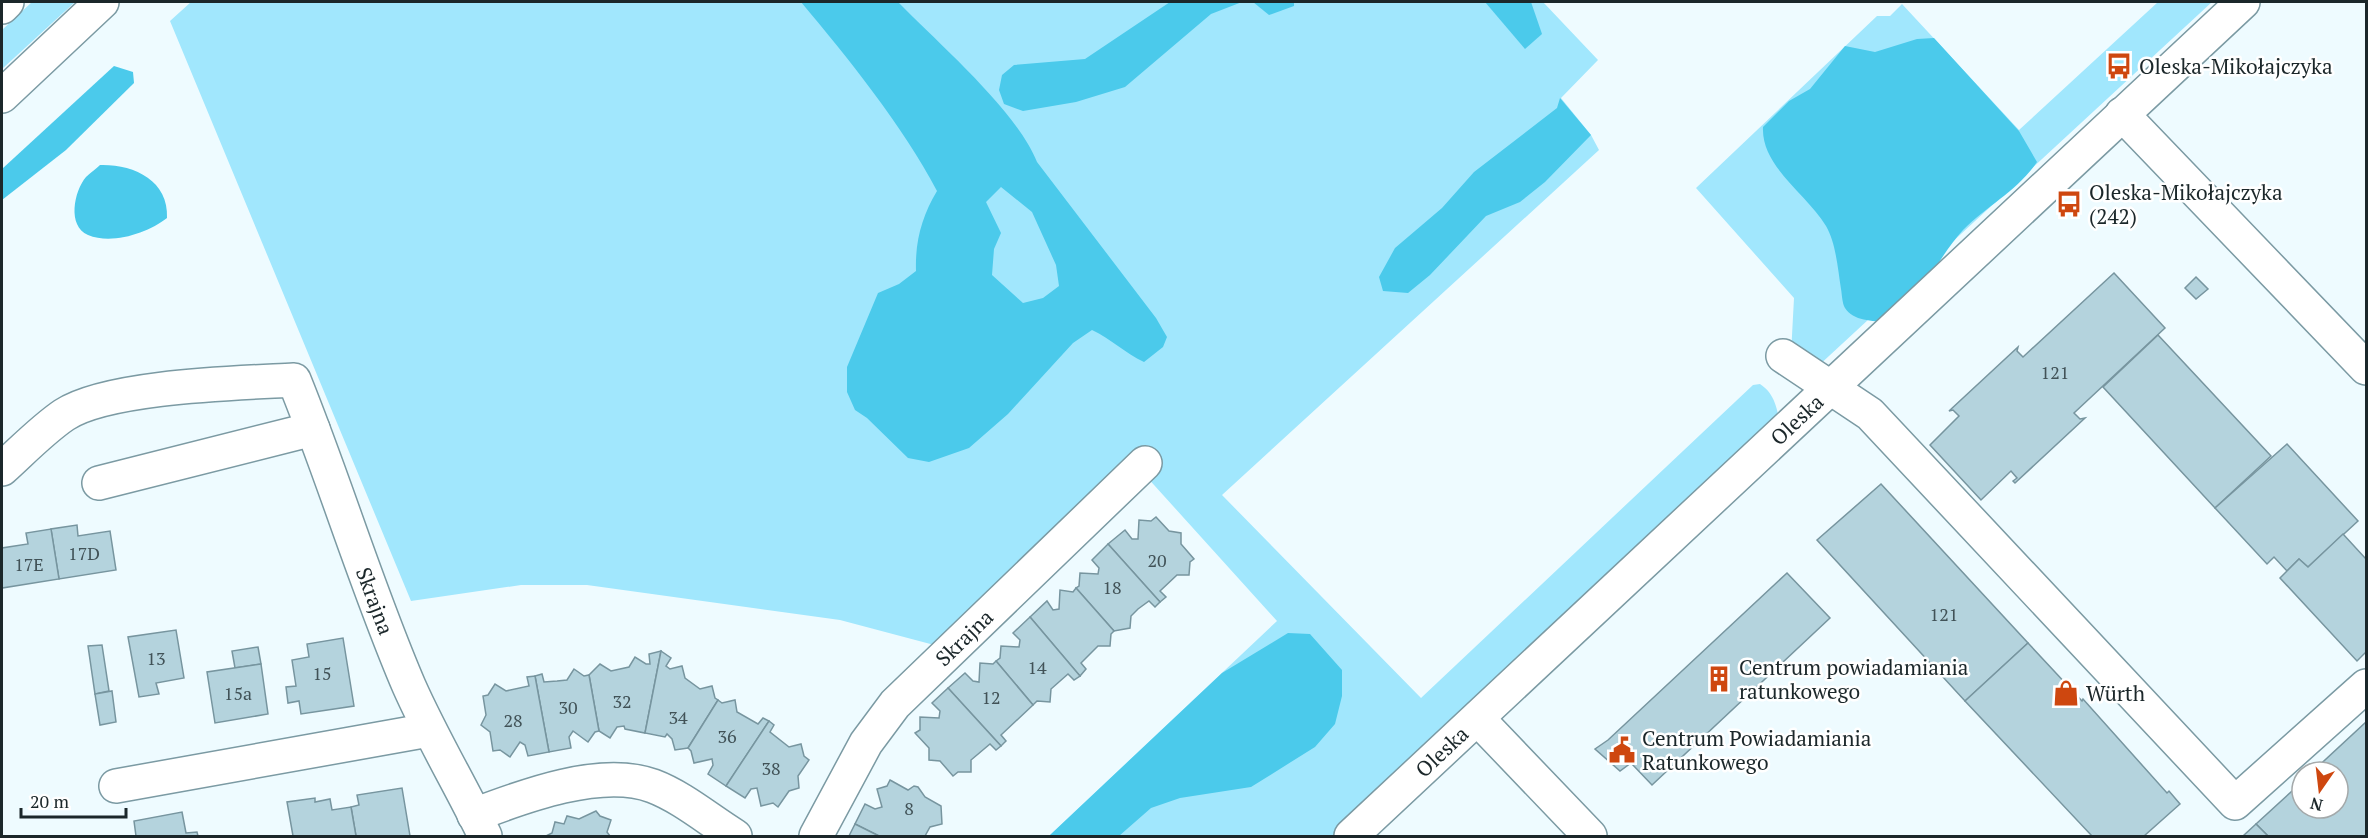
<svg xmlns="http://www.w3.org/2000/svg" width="2368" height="838" viewBox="0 0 2368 838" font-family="'PT Serif',serif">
<rect width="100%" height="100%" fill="#eefbff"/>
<g fill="#a1e7fd">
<path d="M32,2H75L2,69V30Z"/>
<path d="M191,2H1543L1598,60L1561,98L1591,135L1599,150L1222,495L1421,698L1753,385L1760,384C1777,395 1778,414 1781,432L1351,836H1049L1277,621L1145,475L953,650L840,620L587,585H521L411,601L170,21Z"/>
<path d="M2158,2H2212L1816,368L1791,354L1794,298L1696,188L1877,16H1890L1902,4L2019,130Z"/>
</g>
<g fill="#4bcaeb" fill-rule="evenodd">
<path d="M801,2H898C938,43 1017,111 1037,162L1156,318L1167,337L1163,347L1144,362C1125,353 1111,339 1092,330L1073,343L1008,414L969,448L929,462L908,458L867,418L855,410L847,392V367L878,293L899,284L916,271C915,241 922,216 937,191C903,126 848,58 801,2ZM1001,187L1032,212L1056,265L1059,286L1043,298L1023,303L992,275L994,249L1001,233L986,202Z"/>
<path d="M1170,2H1242L1211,14L1125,87L1076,102L1023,111L1004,104L999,90L1002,75L1014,65L1085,59Z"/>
<path d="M1253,2H1294V6L1269,15Z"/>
<path d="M1485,2H1531L1542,34L1525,49Z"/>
<path d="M1934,38L2019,131L2037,162C2017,191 1988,205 1963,230C1944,251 1932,276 1914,297C1905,306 1896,314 1887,322C1873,321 1853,321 1845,308C1842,303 1842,294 1841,289C1838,270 1836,243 1826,226C1808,195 1761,167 1763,127L1789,101L1810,89L1845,46L1875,52L1917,39Z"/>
<path d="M114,66L133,72L134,83L66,150L2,200V169Z"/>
<path d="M1560,98L1591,135L1545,182L1520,202L1486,216L1430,275L1408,293L1383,291L1379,277L1395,248L1442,208L1474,172L1557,108Z"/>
<path d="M100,165C133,164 169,180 167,218C148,233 112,245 88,235C67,226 74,191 86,177C90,173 96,169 100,165Z"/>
<path d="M1288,633L1310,634L1342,670V696L1335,724L1315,747L1251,787L1180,798L1151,808L1119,836H1049L1222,673Z"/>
</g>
<g fill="#b4d3dd" stroke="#77959f" stroke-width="1.5">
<path d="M2114,273L2165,328L2074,413L2080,419L2085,418L2015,483L2013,481L2017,478L2011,471L1981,500L1930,445L1959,416L1953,410L1949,411L2018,347L2017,351L2023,357Z"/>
<path d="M2196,277L2208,289L2196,299L2185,288Z"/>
<path d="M2158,335L2271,456L2215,508L2103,387Z"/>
<path d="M2287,444L2358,521L2308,567L2299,559L2287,571L2274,557L2267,564L2215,508Z"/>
<path d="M1881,484L2028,643L1965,701L1817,540Z"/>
<path d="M1156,517L1169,531L1181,533V544L1194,559L1190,562L1189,575H1177L1160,591L1166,597L1160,602L1108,544L1125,530L1132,539H1138L1139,520L1151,521Z"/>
<path d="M77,525L78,536L110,531L116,570L59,579L51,529Z"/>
<path d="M51,529L59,579L2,588V548L28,544L26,533Z"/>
<path d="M2343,534L2366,559V652L2357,661L2280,578L2299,559L2308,567Z"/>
<path d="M1108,544L1160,602L1155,607L1149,601L1138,609L1131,616L1130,628L1114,631L1076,588L1079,586L1080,573L1098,574L1099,568L1092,560Z"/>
<path d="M1787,573L1830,618L1652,785L1631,763L1620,771L1595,749L1608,740Z"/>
<path d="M1076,588L1114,631L1111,634L1110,646H1098L1081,663L1086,669L1080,676L1030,617L1047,601L1053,610L1059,609L1060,590L1073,592Z"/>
<path d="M1030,617L1080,676L1074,680L1068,674L1051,689L1050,702L1037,701L1033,705L996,661L1000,658L1001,646L1019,647L1020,640L1013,633Z"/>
<path d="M176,630L184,678L156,683L159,694L139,697L128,637Z"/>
<path d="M343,638L354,706L301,714L299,701L288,703L286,687L296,686L292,660L309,657L307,644Z"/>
<path d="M2028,643L2082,701L2083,699L2167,793L2169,791L2180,804L2144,836H2092L1965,701Z"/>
<path d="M102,645L109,691L95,694L88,646Z"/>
<path d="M258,647L261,664L235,668L232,651Z"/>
<path d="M661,651L645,733L625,729L624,726L617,727L610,738L599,731L589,675L600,664L611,671L629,667L635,657L646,664H650L649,654Z"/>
<path d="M661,651L671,658L666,666L670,669L682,666L685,678L700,689L712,686L715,698L718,700L688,748L675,750L672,739L667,734L665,737L645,733Z"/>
<path d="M996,661L1033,705L1001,735L1006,741L1001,746L948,688L965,673L973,681L979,682L980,663L993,664Z"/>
<path d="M261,664L268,714L215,723L207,672Z"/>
<path d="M574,669L584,676L589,675L599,731L595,732L588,742L573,731L569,737L571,748L549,752L535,676L542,674L544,682L557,681L567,680Z"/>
<path d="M535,676L549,752L528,756L525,745L520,742L510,757L500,750L493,751L490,732L481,725L486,715L483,696L488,695L495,684L506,691L529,686L527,677Z"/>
<path d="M948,688L1001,746L996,750L990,744L971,760V772H958L953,776L940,761L929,760V748L915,733L920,730V717L939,718L940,711L932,703Z"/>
<path d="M112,691L116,722L100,725L95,694Z"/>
<path d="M718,700L722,703L735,700L737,712L758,724L763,718L769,721L726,786L708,774L713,765L712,759L694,763L691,751L688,748Z"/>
<path d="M769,721L774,725L770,732L789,747L801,744L804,756L809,760L798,776L799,788L789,791L778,807L773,803L761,806L757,788L751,789L745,798L726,786Z"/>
<path d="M2366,722V836H2268L2256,824L2302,782V808H2338V772H2312Z"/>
<path d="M890,780L908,790L914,786L918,787L925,797L941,806L942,824L930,827L925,836H879L855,824L865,804L875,809L882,807L877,789L887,786Z"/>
<path d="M402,788L410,836H356L351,807L359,805L357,795Z"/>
<path d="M315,798V802L330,799L332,810L351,807L356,836H293L287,802Z"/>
<path d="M596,811L600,816L611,820L607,832L610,836H546L552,833L555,822L564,824L567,816L579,819Z"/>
<path d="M182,812L186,833L197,832L198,836H136L134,821Z"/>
<path d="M855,824L879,836H849Z"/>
<path d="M2256,824L2268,836H2243Z"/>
</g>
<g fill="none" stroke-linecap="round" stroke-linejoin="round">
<g stroke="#7b9aa3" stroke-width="36">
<g id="minor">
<path d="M2,7L7,2"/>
<path d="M2,96L102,2"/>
<path d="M2122,114L2366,368"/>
<path d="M1783,356L1870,414L2235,803L2366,686"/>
<path id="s1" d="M2,469C22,451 42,430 64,415C108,386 239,383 294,380C335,481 366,586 409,686C432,738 461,786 485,836"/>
<path d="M99,483L313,429"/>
<path d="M1478,719L1590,836"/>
<path d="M116,786L429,730"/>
<path d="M474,815C524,796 601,767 653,786C682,797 709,820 735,836"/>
<path id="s2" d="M816,836L866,743L895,704L1145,463"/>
</g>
</g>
<g stroke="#7b9aa3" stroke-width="36">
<g id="major">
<path id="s3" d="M1351,836L2243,2"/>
</g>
</g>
<use href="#minor" stroke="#fff" stroke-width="33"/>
<use href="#major" stroke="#fff" stroke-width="33"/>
</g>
<defs>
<g id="bus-bare" transform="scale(2.07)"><path d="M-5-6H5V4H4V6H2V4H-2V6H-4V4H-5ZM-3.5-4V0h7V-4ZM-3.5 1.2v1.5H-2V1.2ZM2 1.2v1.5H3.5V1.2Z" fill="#ce470f" stroke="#fff" stroke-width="2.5" paint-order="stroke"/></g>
<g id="building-bare" transform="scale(2.07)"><path d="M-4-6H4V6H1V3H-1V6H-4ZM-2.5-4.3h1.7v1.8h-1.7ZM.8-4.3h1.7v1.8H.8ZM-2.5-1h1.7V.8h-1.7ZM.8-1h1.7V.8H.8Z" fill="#ce470f" stroke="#fff" stroke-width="2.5" paint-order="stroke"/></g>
<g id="shop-bare" transform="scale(2.07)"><path d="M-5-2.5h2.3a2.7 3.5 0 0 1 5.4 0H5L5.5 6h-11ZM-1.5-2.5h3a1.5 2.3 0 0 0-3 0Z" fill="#ce470f" stroke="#fff" stroke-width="2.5" paint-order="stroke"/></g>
<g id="civic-bare" transform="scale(2.07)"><path d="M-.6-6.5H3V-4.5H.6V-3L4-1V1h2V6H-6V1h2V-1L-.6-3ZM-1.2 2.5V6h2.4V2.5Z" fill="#ce470f" stroke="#fff" stroke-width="2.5" paint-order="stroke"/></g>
</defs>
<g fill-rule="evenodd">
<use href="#bus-bare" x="2119" y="66"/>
<use href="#bus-bare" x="2069" y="204"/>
<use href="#building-bare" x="1719" y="679"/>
<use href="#shop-bare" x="2066" y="693"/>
<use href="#civic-bare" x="1622" y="750"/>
</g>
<g text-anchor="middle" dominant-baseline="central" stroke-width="5" stroke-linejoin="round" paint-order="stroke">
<g font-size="18" fill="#415257">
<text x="2055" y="372">121</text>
<text x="84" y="553">17D</text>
<text x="1157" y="560">20</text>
<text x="29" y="564">17E</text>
<text x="1112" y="587">18</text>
<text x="1944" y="614">121</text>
<text x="156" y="658">13</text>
<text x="1037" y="667">14</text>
<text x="322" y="673">15</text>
<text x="238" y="693">15a</text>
<text x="991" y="697">12</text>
<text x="622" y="701">32</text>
<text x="568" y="707">30</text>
<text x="678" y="717">34</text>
<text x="513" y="720">28</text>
<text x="727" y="736">36</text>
<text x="771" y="768">38</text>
<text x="909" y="808">8</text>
</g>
<g font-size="21" fill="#1b272a" stroke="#fff" text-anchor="start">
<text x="2139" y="66">Oleska-Mikołajczyka</text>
<text x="2089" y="192">Oleska-Mikołajczyka<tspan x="2089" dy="24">(242)</tspan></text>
<text x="1739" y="667">Centrum powiadamiania<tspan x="1739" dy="24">ratunkowego</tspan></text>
<text x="2086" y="693">Würth</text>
<text x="1642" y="738">Centrum Powiadamiania<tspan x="1642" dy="24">Ratunkowego</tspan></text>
</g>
<g font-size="21" fill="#1b272a" stroke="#fff">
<text stroke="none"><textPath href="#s3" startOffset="610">Oleska</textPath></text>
<text stroke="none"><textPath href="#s1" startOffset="552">Skrajna</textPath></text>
<text stroke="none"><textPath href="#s2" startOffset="250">Skrajna</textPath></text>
<text stroke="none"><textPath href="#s3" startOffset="124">Oleska</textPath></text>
</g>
</g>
<rect width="2368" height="838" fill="none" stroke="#1b272a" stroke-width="6"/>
<g transform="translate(2320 790) rotate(194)"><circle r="28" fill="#ffffff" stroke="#a4a9aa" stroke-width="1.5"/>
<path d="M0-4.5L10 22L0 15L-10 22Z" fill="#ce470f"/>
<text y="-9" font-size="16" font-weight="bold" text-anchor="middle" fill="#1b272a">N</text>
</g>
<path d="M21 808v9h105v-9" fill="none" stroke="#1b272a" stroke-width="3"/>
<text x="30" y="808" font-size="18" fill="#1b272a" stroke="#ffffff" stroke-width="4.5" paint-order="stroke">20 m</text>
</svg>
